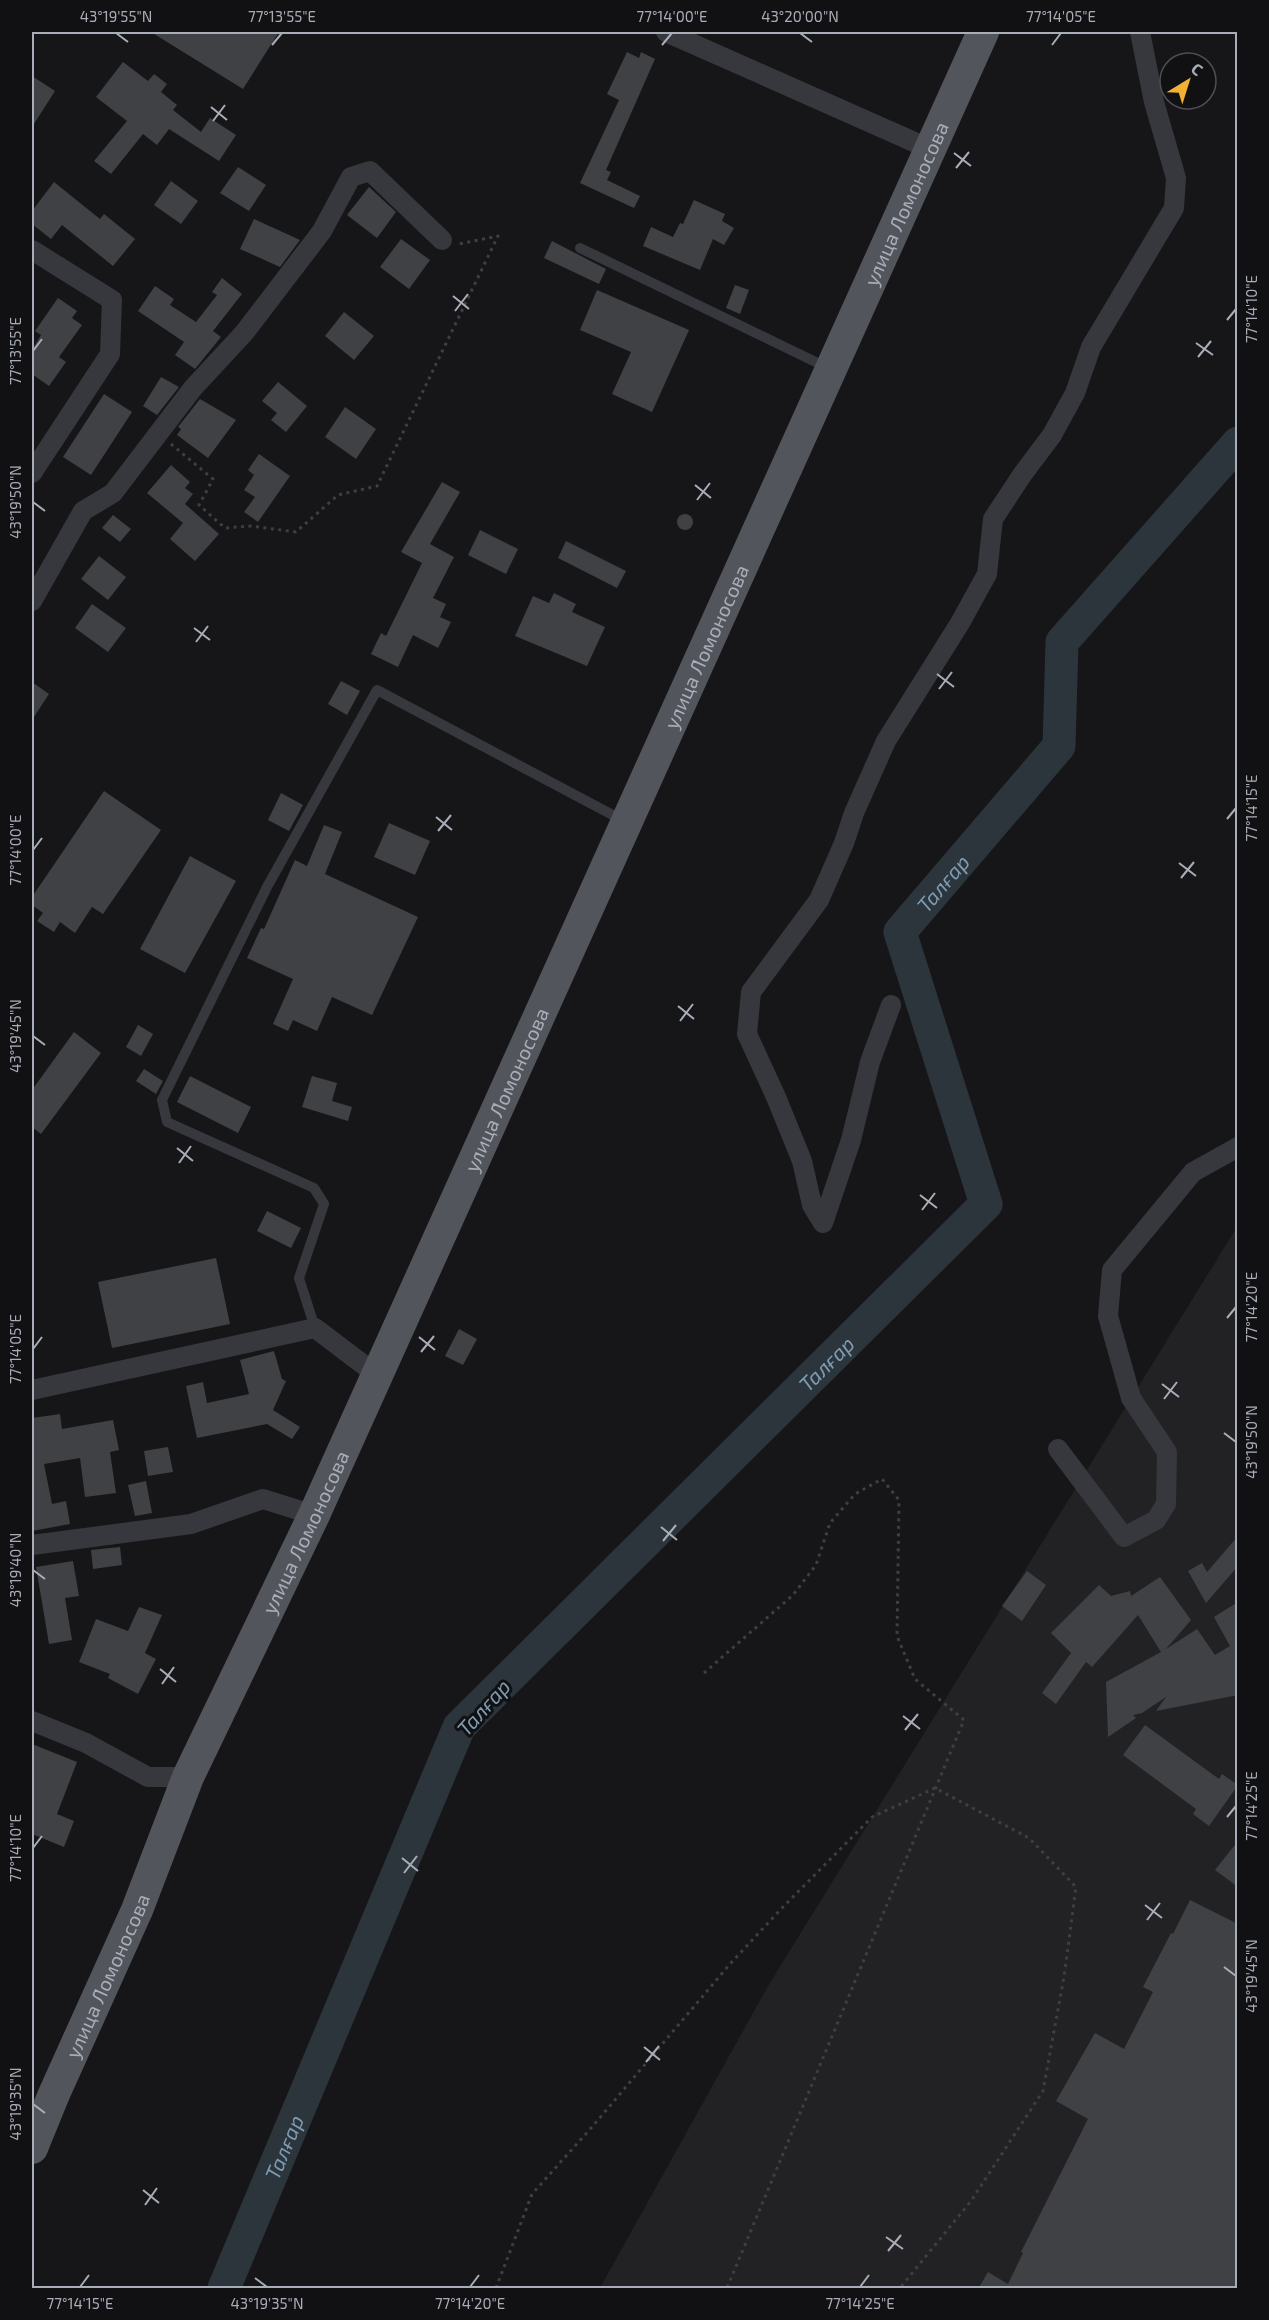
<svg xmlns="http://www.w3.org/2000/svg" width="1269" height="2320" viewBox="0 0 1269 2320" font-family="'Exo 2',sans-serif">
<rect width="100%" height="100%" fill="#161618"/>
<path fill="#222225" d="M1237,1227V2288H600L768,1986Z"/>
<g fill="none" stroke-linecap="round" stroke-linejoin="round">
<path stroke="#2c353c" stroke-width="33" id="s1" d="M224,2288L459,1727L986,1204L900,932L1059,746L1062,642L1238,443"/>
</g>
<g fill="#404145">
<path d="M151,32H279L243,89Z"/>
<path d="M627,52L639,58L641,52L655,59L606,170L611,172L607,180L640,196L634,208L580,183L619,100L607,94Z"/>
<path d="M123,62L148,81L154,74L167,84L161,92L177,105L173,110L201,132L210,118L236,135L219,161L169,129L157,145L143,134L111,174L94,161L127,121L96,97Z"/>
<path d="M32,76L55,91L32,127Z"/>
<path d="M238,167L266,185L249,211L220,193Z"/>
<path d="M171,181L198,201L181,224L154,205Z"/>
<path d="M54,182L100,219L104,214L135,239L113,266L62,225L51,239L32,224V211Z"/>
<path d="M369,187L396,212L377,238L347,215Z"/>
<path d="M694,200L725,214L722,221L734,228L724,245L713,239L700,270L643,246L651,227L673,237L680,223L683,224Z"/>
<path d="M254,219L300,240L280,267L240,249Z"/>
<path d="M401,239L430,260L409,289L380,267Z"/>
<path d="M552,241L606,269L599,284L544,258Z"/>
<path d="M222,278L242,294L213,331L221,337L195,369L175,355L184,342L138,311L155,286L174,299L170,305L196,322L217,295L212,292Z"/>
<path d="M735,285L749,290L740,314L726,308Z"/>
<path d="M597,290L689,330L652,412L612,394L631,352L580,330Z"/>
<path d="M58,298L77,311L72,318L82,325L59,357L66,362L49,386L32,374V350L41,335L35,331Z"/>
<path d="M344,312L374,336L354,360L325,336Z"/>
<path d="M161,377L179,387L157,415L143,406Z"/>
<path d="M278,382L307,406L286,432L271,420L277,413L262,401Z"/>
<path d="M104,394L132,412L91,475L63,457Z"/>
<path d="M200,399L236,420L208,458L177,435L181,429L178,427Z"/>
<path d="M345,407L376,429L356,459L325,437Z"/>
<path d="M259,454L290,476L258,522L244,512L255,497L244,490L254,475L248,470Z"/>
<path d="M171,465L190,482L185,488L193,494L185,504L219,534L195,561L170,539L183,523L147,493Z"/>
<path d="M442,482L460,492L430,544L454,557L433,598L446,604L440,617L451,622L438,648L413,635L398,667L371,654L381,633L386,636L422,563L401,552Z"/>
<circle cx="685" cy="522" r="8"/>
<path d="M113,515L131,529L120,542L102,528Z"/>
<path d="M480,530L518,549L506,574L468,555Z"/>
<path d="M566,541L626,571L617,588L558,558Z"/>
<path d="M99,556L126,577L108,600L81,579Z"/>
<path d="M554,593L576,604L572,612L605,627L587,666L515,636L533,596L549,603Z"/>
<path d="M92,604L126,628L108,652L75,628Z"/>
<path d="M341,681L360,691L347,715L328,704Z"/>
<path d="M32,682L49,694L32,720Z"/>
<path d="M104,791L161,830L103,914L92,907L75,933L60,922L54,932L37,921L43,913L32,905V897Z"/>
<path d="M281,793L303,805L289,831L268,820Z"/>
<path d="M389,823L430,841L415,875L374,857Z"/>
<path d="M324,825L342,832L325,874L418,917L372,1015L332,997L317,1031L293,1020L288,1031L273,1024L293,979L247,958L261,928L264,929L295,860L307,866Z"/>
<path d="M190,856L236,881L185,973L140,949Z"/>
<path d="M138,1025L153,1034L141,1056L126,1047Z"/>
<path d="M74,1032L101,1053L41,1134L32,1127V1090Z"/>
<path d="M144,1069L163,1081L156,1094L136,1081Z"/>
<path d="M190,1076L251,1107L238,1133L177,1102Z"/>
<path d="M312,1076L337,1083L332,1101L352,1107L348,1121L302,1107Z"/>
<path d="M267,1211L301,1228L291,1248L257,1231Z"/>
<path d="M216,1258L230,1324L112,1348L98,1282Z"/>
<path d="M459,1329L477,1339L463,1365L445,1356Z"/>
<path d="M274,1351L282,1379L286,1381L273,1410L300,1427L292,1439L267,1424L197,1438L186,1386L203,1382L207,1403L249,1394L240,1360Z"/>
<path d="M60,1414L62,1429L113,1420L119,1450L110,1452L116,1493L85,1497L80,1458L44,1464L52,1504L66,1501L70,1524L32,1531V1418Z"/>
<path d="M168,1447L173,1472L148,1476L144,1451Z"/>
<path d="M146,1481L152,1513L135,1516L128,1485Z"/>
<path d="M1238,1536V1566L1206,1603L1188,1571L1202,1563L1207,1572Z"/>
<path d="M120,1547L122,1565L93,1569L91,1550Z"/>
<path d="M73,1561L79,1596L65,1598L72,1640L49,1644L36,1567Z"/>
<path d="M1027,1571L1046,1585L1022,1621L1002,1606Z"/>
<path d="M1160,1577L1191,1620L1166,1649L1197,1629L1215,1655L1230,1646L1214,1617L1238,1602V1695L1156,1711L1166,1697L1142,1713L1133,1715L1136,1718L1108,1737L1106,1682L1161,1652L1138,1615L1092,1667L1086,1662L1056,1704L1042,1693L1071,1653L1051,1633L1099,1585L1111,1596L1130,1591L1131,1596Z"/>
<path d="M139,1607L162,1615L145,1653L156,1659L138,1694L108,1678L110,1674L79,1662L96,1619L128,1631Z"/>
<path d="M1145,1725L1219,1779L1222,1774L1238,1785L1209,1826L1193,1814L1196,1809L1123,1755Z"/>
<path d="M32,1744L77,1762L57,1814L74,1821L64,1847L32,1834Z"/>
<path d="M1238,1841V1887L1215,1870Z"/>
<path d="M1190,1900L1238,1924V2289H978L988,2272L1008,2284L1023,2253L1021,2252L1088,2119L1056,2101L1095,2033L1124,2049L1153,1992L1143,1987L1171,1933L1173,1934Z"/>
</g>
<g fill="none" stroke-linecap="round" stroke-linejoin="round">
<g stroke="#3d3f44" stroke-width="3" stroke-dasharray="3 4.5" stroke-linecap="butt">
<path d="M171,444L213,479L199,505L225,528L251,526L296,532L338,495L377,486L498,236L459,244"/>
<path d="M704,1673L793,1595L816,1565L830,1523L855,1494L882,1479L899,1500L897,1636L915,1679L964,1720L727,2288"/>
<path d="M496,2288L532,2194L592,2127L730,1964L781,1909L872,1817L935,1788L1029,1838L1076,1887L1064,1977L1043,2091L971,2201L900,2288"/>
</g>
<g stroke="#37383d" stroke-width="10">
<path d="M580,248L828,368"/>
<path d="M315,1328L299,1278L324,1204L314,1188L167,1122L162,1100L267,887L377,690L624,821"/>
</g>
<g stroke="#37383d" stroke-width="20">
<path d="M666,32L930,149"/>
<path d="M32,250L112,300L110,354L32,473"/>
<path d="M32,601L83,511L113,493L193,388L244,333L322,231L351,177L370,171L442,240"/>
<path d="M891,1005L870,1062L851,1140L823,1223L812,1205L802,1161L776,1097L747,1034L751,992L819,900L844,843L854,813L886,741L960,623L987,574L993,519L1022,475L1052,435L1075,393L1091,347L1174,208L1176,178L1154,102L1140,32"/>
<path d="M32,1390L315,1328L377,1375"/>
<path d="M1058,1449L1124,1537L1156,1520L1166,1504L1167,1452L1131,1398L1108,1316L1112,1270L1193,1172L1238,1147"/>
<path d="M32,1545L191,1524L263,1499L314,1515"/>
<path d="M32,1721L86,1743L148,1777H188"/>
</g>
<path stroke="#53555c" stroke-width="32" id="s2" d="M32,2148L54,2094L137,1910L188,1777L314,1515L983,32"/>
</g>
<path fill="none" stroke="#a8adb8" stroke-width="2" d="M116,33L128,42M800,33L812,42M272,45L282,33M662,45L672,33M1052,45L1061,33M211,107L227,120M213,121L225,105M954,153L971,166M956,168L969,152M453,296L469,309M455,311L468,294M1227,320L1236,309M1196,343L1213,355M33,351L42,339M1198,357L1211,341M695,485L711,498M697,500L710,483M33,502L45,511M194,628L210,640M196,642L208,626M937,674L954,687M939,689L952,672M436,817L452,830M1227,819L1236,808M438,831L451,815M33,850L42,838M1179,863L1196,876M1181,878L1194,862M678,1006L694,1019M680,1021L693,1004M33,1036L45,1045M177,1148L193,1161M179,1163L191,1146M920,1195L937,1208M922,1210L935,1193M1227,1318L1236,1307M419,1337L435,1350M33,1349L42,1337M421,1352L434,1336M1162,1384L1179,1397M1164,1399L1177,1382M1224,1433L1236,1442M661,1527L677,1540M663,1541L676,1525M33,1570L45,1579M160,1669L176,1682M162,1684L174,1667M903,1716L920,1729M905,1730L918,1714M1227,1817L1236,1806M33,1848L42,1836M402,1858L418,1871M404,1873L417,1856M1145,1905L1162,1918M1147,1920L1160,1903M1224,1967L1236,1976M644,2047L660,2060M646,2062L659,2046M33,2104L45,2113M143,2190L159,2203M145,2205L157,2188M886,2237L903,2249M888,2251L901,2235M255,2278L267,2287M80,2287L89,2275M470,2287L479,2275M860,2287L869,2275"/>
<g text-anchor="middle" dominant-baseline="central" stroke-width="6" stroke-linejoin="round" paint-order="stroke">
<g font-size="20" fill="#a8adb8" stroke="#111113">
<text stroke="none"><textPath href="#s2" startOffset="2132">улица Ломоносова</textPath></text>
<text stroke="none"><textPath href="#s2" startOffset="1646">улица Ломоносова</textPath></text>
<text stroke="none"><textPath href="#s2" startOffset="1160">улица Ломоносова</textPath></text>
<text stroke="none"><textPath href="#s2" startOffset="674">улица Ломоносова</textPath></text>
<text stroke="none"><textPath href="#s2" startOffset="188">улица Ломоносова</textPath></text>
</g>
<g font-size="21" font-style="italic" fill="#7f9bb3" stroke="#111113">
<text stroke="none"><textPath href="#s1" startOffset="1701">Талғар</textPath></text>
<text stroke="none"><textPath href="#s1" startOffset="1125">Талғар</textPath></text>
<text transform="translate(483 1707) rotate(-48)">Талғар</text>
<text stroke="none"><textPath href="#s1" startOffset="153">Талғар</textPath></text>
</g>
</g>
<rect width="1269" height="2320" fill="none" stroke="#111113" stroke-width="66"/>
<g transform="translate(1188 81) rotate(38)"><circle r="28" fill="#111113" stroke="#4d4f55" stroke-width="1.5"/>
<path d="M0-4.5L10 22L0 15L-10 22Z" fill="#f2b134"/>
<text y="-9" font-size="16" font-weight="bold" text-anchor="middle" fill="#a8adb8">С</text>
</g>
<rect x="33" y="33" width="1203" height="2254" fill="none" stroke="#a8adb8" stroke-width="2"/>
<g font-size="15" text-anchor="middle" fill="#a8adb8">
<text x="116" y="22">43°19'55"N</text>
<text x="282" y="22">77°13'55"E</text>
<text x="672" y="22">77°14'00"E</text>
<text x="800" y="22">43°20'00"N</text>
<text x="1061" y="22">77°14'05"E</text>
<text transform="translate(1252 309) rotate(-90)" y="5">77°14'10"E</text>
<text transform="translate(16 351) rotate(-90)" y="5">77°13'55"E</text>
<text transform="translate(16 502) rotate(-90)" y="5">43°19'50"N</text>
<text transform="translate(1252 808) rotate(-90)" y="5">77°14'15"E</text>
<text transform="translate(16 850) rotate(-90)" y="5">77°14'00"E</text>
<text transform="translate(16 1036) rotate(-90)" y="5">43°19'45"N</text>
<text transform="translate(1252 1307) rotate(-90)" y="5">77°14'20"E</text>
<text transform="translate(16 1349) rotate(-90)" y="5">77°14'05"E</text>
<text transform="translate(1252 1442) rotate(-90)" y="5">43°19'50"N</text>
<text transform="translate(16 1570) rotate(-90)" y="5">43°19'40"N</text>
<text transform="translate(1252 1806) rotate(-90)" y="5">77°14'25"E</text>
<text transform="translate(16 1848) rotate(-90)" y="5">77°14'10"E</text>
<text transform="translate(1252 1976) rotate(-90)" y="5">43°19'45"N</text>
<text transform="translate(16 2104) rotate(-90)" y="5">43°19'35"N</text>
<text x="80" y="2309">77°14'15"E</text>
<text x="267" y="2309">43°19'35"N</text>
<text x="470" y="2309">77°14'20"E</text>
<text x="860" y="2309">77°14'25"E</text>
</g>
</svg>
